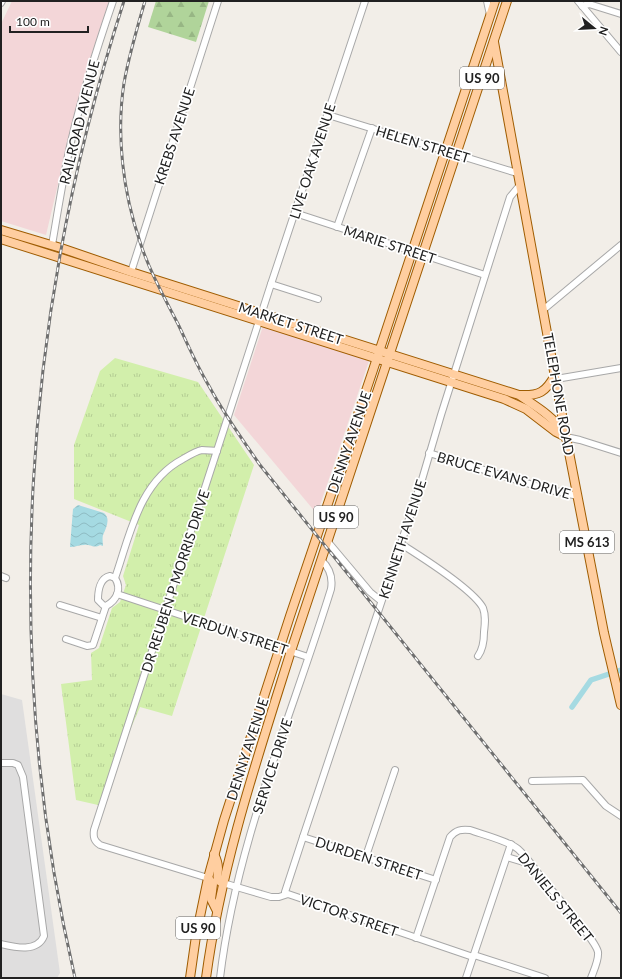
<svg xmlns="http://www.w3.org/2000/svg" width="622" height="979" viewBox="0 0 622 979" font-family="Lato,sans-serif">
<defs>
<pattern id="grass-tufts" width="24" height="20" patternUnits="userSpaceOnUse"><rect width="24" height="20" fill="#d2efab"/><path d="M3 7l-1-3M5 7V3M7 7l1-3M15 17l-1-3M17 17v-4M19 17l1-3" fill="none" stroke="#b4cd93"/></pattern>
<pattern id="forest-firs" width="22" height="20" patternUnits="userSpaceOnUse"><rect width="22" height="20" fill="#b0d49a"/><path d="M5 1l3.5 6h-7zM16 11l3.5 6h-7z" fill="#97b684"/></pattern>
<pattern id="water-waves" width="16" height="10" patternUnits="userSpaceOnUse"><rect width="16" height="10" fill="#a5dae2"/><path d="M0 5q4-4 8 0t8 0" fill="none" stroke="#8ebbc2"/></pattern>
</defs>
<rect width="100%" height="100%" fill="#f2eee8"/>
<path fill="#dfdede" d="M1,694L22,700L60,973L57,978H5L1,976Z"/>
<g fill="#f3d6d8">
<path d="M12,1H111L91,56L70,133L46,235L1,221V24Z"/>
<path d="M263,326L369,361L317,514L234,415Z"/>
</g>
<path fill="url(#grass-tufts)" d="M115,358L198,382L254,465L172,716L140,707L98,805L76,800L61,684L92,680L91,653L99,648L112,608L120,602L126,585L123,576L139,525L74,499V445L100,371Z"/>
<path fill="url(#forest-firs)" d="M156,1H209L196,42L148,27Z"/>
<path fill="url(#water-waves)" d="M78,505L104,513C111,519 106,528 103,535C102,539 103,543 103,546L100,545C94,549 90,544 84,545C79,545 75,547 70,547L73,509Z"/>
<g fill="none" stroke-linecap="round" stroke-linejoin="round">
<path stroke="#a5dae2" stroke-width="5.5" d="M572,707L591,680L621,670"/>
<g stroke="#a8a8a8" stroke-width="8">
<g id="minor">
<path d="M487,1L490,15"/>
<path d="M578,1L621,52"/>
<path d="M1,3L2,1"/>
<path d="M582,6L589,4L621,14"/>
<path d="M328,115L517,173"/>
<path d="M295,213L485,275"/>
<path d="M337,227L372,128"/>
<path d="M52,245C58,211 63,176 71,142C82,94 97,48 113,1"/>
<path d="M131,272L218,1"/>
<path d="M271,284L318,299"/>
<path d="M543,310L621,245"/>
<path d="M556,379L621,368"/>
<path d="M566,437L580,440L621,453"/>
<path d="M429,453L546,489L578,496"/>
<path d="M328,542L370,592L381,601"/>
<path d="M401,544C420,556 473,589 483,608C486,616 485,624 484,632C484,641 483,649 478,656"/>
<path d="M1,576L6,578"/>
<path d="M110,576L115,578C122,589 117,600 106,606L103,605L98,600C98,591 100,578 110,576Z"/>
<path d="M115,578C130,535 139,482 183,459C188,456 196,451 202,450C207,450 213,451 217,451"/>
<path d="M117,594L308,657"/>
<path d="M60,605L102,618"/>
<path d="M66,639L87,646L93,645L106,606"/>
<path d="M1,763H13L18,765L23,777L44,936C37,953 14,947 1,944"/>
<path d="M532,781L583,780L606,806L621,816"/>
<path d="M303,837L436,880"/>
<path d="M366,856L395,770"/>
<path d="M507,857L530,864"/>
<path d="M208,878L100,845C94,841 93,837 94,830L271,284L365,1"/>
<path d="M223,883L271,897H279L288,894L473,957"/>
<path d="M285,894V892L303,837L421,483L441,415L510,197L520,185"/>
<path d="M416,938L450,837C456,830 461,829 470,830C481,834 509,841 518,849C527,857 534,868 541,877C551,890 596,940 598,952C599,960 594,970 591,978"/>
<path d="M474,955L545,978"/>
<path d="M220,978C236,843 291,718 331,589C333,577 330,568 321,560"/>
<path d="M466,978L511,844"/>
</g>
</g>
<g stroke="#9f5c00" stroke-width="10">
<g id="major">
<path d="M494,42L566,437L604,633L621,705"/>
<path d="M482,77L489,75H494L501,82"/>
<path d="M1,230L61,248L131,272L519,395C535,406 553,416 564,433"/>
<path d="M1,239L504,399L526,409L556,432L566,437"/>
<path d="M520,395C539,396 546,392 555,375"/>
<path d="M214,854C216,858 218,863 218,868C218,875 215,880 223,883"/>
<path d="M208,878L213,884L211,899L217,911"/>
<path d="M190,978L196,936L208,878L224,820L290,616L373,370L495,1"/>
<path d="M206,978C221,866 257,759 291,651L507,1"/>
</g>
</g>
<use href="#minor" stroke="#fff" stroke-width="6"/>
<use href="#major" stroke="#ffcea0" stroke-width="8"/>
<g stroke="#6f6f6f" stroke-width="3">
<g id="rail">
<path d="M145,1C137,28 129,55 124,83C116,135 123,192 140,242C149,270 164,297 178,324C188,345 197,366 209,386C224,414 242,439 260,465L621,913"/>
<path d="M75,978C0,655 22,315 124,1"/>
</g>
</g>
<use href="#rail" stroke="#fff" stroke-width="1.5" stroke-dasharray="4.5" stroke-linecap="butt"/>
</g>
<g text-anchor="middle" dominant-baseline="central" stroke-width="3.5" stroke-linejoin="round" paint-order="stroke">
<g fill="#fff" stroke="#646464" stroke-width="1">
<rect x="460" y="67" width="44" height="22" rx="3"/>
<rect x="314" y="506" width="44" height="22" rx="3"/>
<rect x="560" y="531" width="54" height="22" rx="3"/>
<rect x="176" y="917" width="44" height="22" rx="3"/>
</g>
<g font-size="13" font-weight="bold" fill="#212121">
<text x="482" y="78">US 90</text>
<text x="336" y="517">US 90</text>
<text x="587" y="542">MS 613</text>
<text x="198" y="928">US 90</text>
</g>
<g font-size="14" fill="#212121" stroke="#fff">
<text transform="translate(79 122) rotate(-76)">RAILROAD AVENUE</text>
<text transform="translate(174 136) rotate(-72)">KREBS AVENUE</text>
<text transform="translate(423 144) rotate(17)">HELEN STREET</text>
<text transform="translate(312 161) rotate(-72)">LIVE OAK AVENUE</text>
<text transform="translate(390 244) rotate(18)">MARIE STREET</text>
<text transform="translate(291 323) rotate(18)">MARKET STREET</text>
<text transform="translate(559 394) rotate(80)">TELEPHONE ROAD</text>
<text transform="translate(349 442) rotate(-71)">DENNY AVENUE</text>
<text transform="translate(504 475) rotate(16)">BRUCE EVANS DRIVE</text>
<text transform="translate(402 539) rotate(-72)">KENNETH AVENUE</text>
<text transform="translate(175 581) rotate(-72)">DR REUBEN P MORRIS DRIVE</text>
<text transform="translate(235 633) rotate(18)">VERDUN STREET</text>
<text transform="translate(247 749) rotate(-72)">DENNY AVENUE</text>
<text transform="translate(272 766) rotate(-72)">SERVICE DRIVE</text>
<text transform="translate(369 858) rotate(18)">DURDEN STREET</text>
<text transform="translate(556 897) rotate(51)">DANIELS STREET</text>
<text transform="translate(349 915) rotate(19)">VICTOR STREET</text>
</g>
</g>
<rect width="622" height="979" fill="none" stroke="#212121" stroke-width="4"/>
<g transform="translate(594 28) rotate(108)" stroke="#ffffff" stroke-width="3" paint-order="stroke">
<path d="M0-3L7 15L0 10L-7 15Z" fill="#212121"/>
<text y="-6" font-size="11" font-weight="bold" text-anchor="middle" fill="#212121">N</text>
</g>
<path d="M10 26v6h78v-6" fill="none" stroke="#212121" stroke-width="2"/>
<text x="16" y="26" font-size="12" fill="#212121" stroke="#ffffff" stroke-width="3" paint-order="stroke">100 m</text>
</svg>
